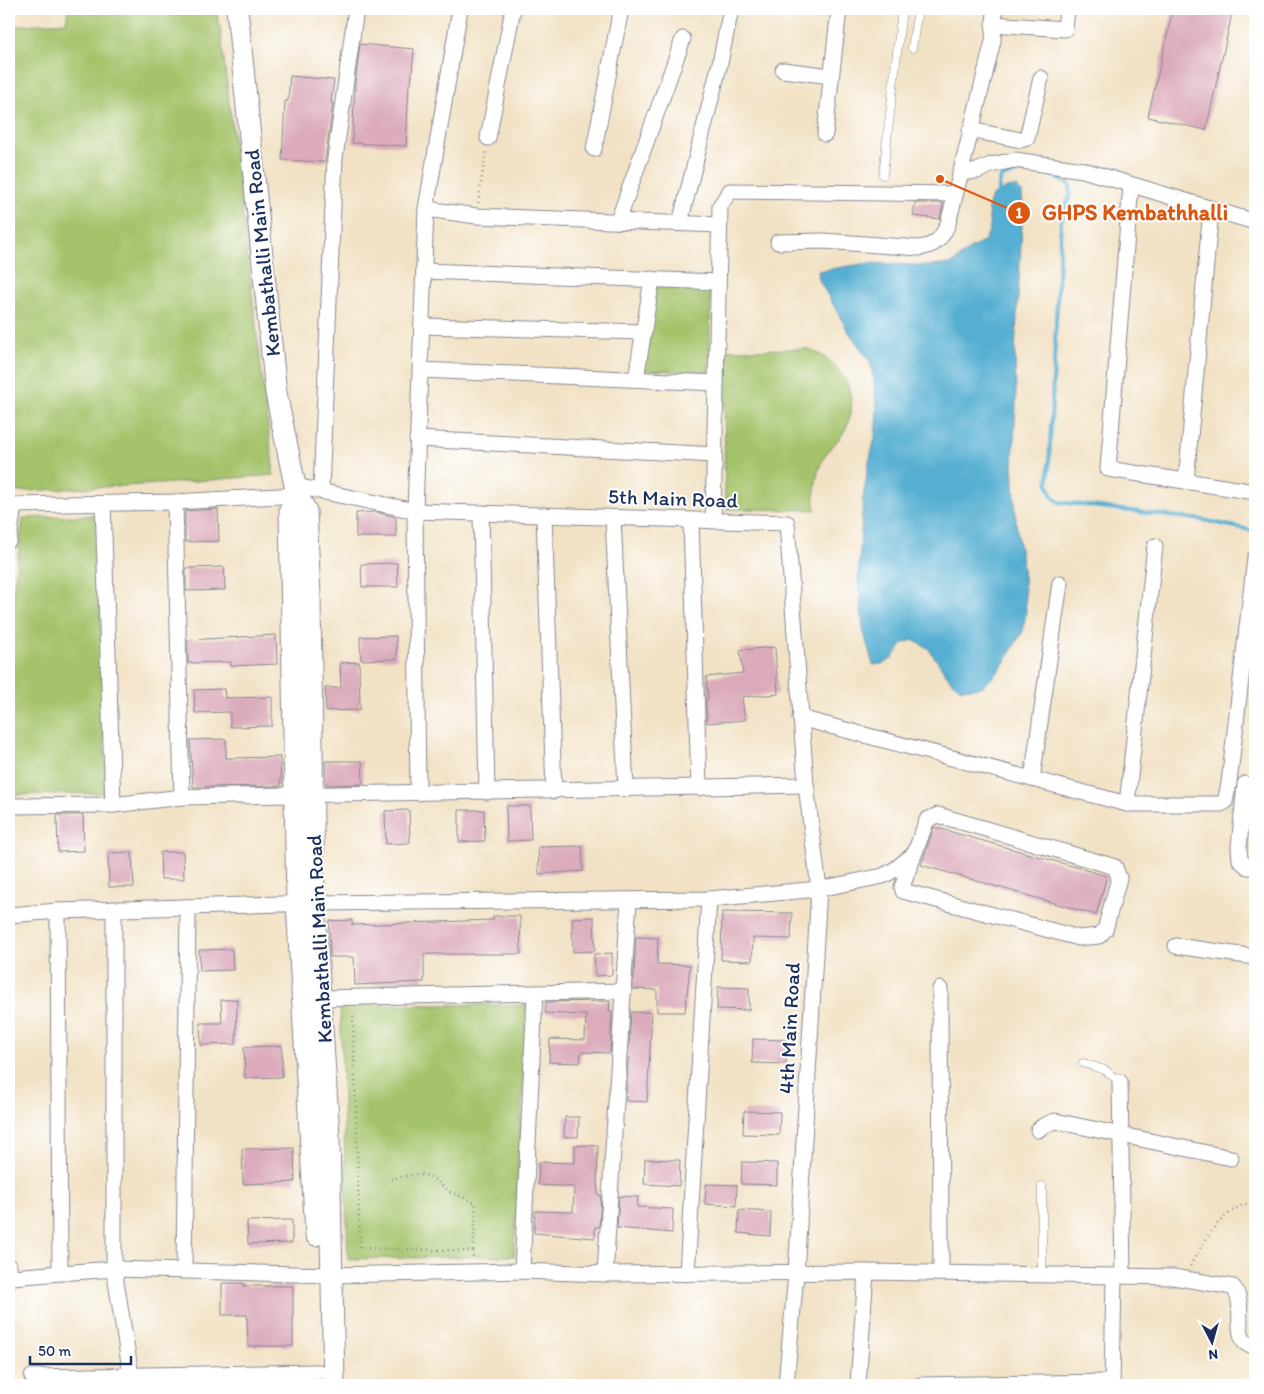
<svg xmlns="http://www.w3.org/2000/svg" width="1264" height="1394" viewBox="0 0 1264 1394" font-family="Itim,sans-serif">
<rect width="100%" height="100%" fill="#fff"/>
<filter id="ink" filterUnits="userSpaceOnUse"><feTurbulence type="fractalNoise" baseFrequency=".02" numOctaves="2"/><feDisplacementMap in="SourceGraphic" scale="10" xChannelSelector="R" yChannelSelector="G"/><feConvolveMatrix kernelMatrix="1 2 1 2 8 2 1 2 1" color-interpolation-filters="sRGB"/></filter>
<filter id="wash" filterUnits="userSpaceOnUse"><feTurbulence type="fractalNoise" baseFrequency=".0096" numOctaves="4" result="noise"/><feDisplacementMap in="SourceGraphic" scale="20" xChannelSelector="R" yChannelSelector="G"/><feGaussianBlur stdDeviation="1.12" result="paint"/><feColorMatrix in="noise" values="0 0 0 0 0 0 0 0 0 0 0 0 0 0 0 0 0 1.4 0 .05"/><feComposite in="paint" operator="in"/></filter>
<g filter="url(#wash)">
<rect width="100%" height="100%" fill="#f2e2c5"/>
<g fill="#a5c36a" stroke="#607964">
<path d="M68,9H215L220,26L274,475L159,484L9,492V26L66,22Z"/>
<path d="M657,284L711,286L709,372L640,370Z"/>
<path d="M808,349C840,360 862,394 846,428C840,441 828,448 822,461C815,477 814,493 815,510L725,509L724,350Z"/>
<path d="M97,515L106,793L9,795V623L23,518Z"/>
<path d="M340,1005H527L514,1256L348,1259Z"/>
</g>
<path fill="#54afd2" stroke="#386f98" d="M1016,187L1022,193L1023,207L1015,351L1016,402L1013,463L1016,522L1024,577L1026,612L1023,631L999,671L982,687L961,689L951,681L928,648L913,640L902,644C894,658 890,664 873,665L863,629L858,581L863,498L869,462L875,438L877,410L874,382L870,361L848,331L819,280L818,271L869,263L931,266L952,264L971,248L984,242L990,229L988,208L992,196L1007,188Z"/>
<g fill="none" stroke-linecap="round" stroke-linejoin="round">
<g stroke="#54afd2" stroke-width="4">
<path d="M1046,171L1070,185V195L1061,221L1048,484L1052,496L1059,502L1203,520L1255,531"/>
<path d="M997,196L1001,177L1032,169"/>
</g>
</g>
<g id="blocks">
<g fill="#dbabbb">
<path d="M1173,9H1233L1206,130L1148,117Z"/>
<path d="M360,44L414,49L411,84H409L406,146L352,143L355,84Z"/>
<path d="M290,76L334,80L331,103H333L325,162L282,160L285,101H288Z"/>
<path d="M915,203H943L940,219L913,216Z"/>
<path d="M218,509L219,541L185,542V511Z"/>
<path d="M375,512L396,517V537H356V513Z"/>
<path d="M397,563L398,587H362L361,564Z"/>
<path d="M224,567L225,590L186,591V568Z"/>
<path d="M276,635L277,664L231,666V662L188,663V640Z"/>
<path d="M396,636L397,659L361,660L360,637Z"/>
<path d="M775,647L778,694L742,697L745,720L707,723L706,699H708L706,677L743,673L740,650Z"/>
<path d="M359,662L360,710L326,711L325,688H341L340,663Z"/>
<path d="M224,689L225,698L272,697V726L230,727V712L195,713L194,690Z"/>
<path d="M226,739V758L280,757L281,786L193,787L190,740Z"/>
<path d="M325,761H362L363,784L326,785Z"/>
<path d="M506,806H530L531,840L507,841Z"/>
<path d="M409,810L410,843L386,844L385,811Z"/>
<path d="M459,810H484L485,841L459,842Z"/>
<path d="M57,815H83L84,851L58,852Z"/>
<path d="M934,827L1107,876L1096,915L921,865Z"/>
<path d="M582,846L583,871L539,874L538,847Z"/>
<path d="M132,852L134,887H109L108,853Z"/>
<path d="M160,852H183L184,879H161Z"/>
<path d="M722,912L792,913L791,939L753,938L752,961L721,960Z"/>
<path d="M493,916H520L521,954H424V982L355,985L354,957H330L329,921L352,920V925L493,920Z"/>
<path d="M594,917L595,951L573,952L572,918Z"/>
<path d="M636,937L658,938L657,964L690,965L685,1012H657V990L633,989Z"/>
<path d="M232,949L233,970L200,971L199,950Z"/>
<path d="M612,953V975L595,976L594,954Z"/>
<path d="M718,987L749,988V1010L717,1009Z"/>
<path d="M237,999L236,1044L201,1045L200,1023H222L221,1000Z"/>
<path d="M610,1001L609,1011H612L610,1053L581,1052L580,1063L549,1062L550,1039L585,1040L586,1015L545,1013L546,1002Z"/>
<path d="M631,1012H652L647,1102L626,1101Z"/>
<path d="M753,1039L786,1040V1064L752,1063Z"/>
<path d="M282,1046V1077L245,1078L244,1047Z"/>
<path d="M744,1111L780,1112L779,1135L743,1134Z"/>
<path d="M565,1117H579L578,1137H564Z"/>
<path d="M575,1145L598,1146L597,1184L598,1195H601L599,1227H595V1238L534,1233L535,1211L573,1212L574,1187L538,1185L539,1162L575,1163Z"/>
<path d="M294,1148L295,1182L243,1184L242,1149Z"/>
<path d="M645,1159L680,1160L679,1186L644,1184Z"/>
<path d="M742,1162L777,1163V1185L741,1184Z"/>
<path d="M706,1184L737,1185L736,1206L705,1204Z"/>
<path d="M619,1196L638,1197L637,1207L673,1209L672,1233L617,1228Z"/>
<path d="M739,1210L771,1212L770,1236L738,1233Z"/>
<path d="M292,1220V1243L248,1244L247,1221Z"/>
<path d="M222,1283H244V1286H293V1346H248L247,1315H222Z"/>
</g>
</g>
</g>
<g filter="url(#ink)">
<use href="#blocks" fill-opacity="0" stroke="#868892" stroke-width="1"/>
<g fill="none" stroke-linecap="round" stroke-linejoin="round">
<g stroke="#868892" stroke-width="9">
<g id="lane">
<path d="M912,48L918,9"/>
<path d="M883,175L902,9"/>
<path d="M1083,1063L1105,1070L1120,1082"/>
<path d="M1042,1186V1275"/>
</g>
</g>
<g stroke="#868892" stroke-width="17">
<g id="street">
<path d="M993,24L1065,29L1067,9"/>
<path d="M783,70L831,76"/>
<path d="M970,130L1021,140L1027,138L1041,78"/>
<path d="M825,134L839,9"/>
<path d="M488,138L513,9"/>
<path d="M594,149L621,9"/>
<path d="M960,173L977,171L991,165L1015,160L1083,170L1255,222"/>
<path d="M1131,185L1108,469L1255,492"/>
<path d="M426,209L477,216L720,225"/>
<path d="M618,221L683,39"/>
<path d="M680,223L720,63L731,9"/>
<path d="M778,242L824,241L919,248C935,246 941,239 948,224L993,41L995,9"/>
<path d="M424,271L718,282"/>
<path d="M422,326L644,332"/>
<path d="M420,370L716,383"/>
<path d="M636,379L652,279"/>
<path d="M417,439L715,455"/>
<path d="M1186,481L1211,209"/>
<path d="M296,486L415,511L787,523L806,785L819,889L796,1274L786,1385"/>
<path d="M321,490L335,158L356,9"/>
<path d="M175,502L182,797"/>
<path d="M103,504L113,805"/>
<path d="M481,513L487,792"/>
<path d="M544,515L554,791"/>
<path d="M613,518L626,789"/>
<path d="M691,520L699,788"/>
<path d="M713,521L720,206L730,191L954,194"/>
<path d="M9,540L14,505L175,502L297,495"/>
<path d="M800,718L1127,804H1221L1225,802L1229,783L1255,558"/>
<path d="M1032,779L1060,583"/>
<path d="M1245,784L1239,847L1240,860L1248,867H1255"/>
<path d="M418,793L415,511L426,209L460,9"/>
<path d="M1127,804L1155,546"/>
<path d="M9,806L113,805L182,797L806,785"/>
<path d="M938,815L1115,867L1119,878L1105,930L1099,936L1079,938L903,891L902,887L927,820Z"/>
<path d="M114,909V1269L131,1375"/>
<path d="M58,911L60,1273L114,1269L331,1275L522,1271L605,1274L866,1272L1173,1277L1233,1287C1246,1302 1234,1327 1245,1343L1255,1346"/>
<path d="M9,915L58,911L314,903L709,899L819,889L883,876L894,870L914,854"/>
<path d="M1176,946L1255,957"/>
<path d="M940,989L941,1273"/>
<path d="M321,998L624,991"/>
<path d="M1120,1082L1123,1276"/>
<path d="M1038,1130L1043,1126L1055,1121L1231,1158"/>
<path d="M9,1266L10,1275L13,1277L60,1273"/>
<path d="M184,1271L188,907"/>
<path d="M522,1271L535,994"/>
<path d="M605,1274L629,900"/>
<path d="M687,1274L709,899"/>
<path d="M32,1377L319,1372"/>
<path d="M858,1385L866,1272"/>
<path d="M920,1385L1112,1382"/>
<path d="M1112,1385L1114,1276"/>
</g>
</g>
<g stroke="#868892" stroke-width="23">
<g id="secondary">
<path d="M237,9L276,393L297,495L306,511L310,596L314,903L329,1136L334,1385"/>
<path d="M297,495L290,510L297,903L316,1235"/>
</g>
</g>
<g stroke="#868892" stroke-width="2.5" stroke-dasharray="1 4" stroke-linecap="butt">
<path d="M478,203L486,152"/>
<path d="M353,1016L360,1248L473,1251V1258"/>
<path d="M391,1179L417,1174L430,1176L450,1192L476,1203L473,1251"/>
<path d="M1190,1266C1207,1237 1220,1210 1255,1201"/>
</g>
<use href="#lane" stroke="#fff" stroke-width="8"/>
<use href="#street" stroke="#fff" stroke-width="15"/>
<use href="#secondary" stroke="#fff" stroke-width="21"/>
</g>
</g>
<g text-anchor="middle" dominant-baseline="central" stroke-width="4" stroke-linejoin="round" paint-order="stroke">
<g font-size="21" fill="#1b2f5e" stroke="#fff">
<text transform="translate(262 253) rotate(-96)">Kembathalli Main Road</text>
<text transform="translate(673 498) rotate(2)">5th Main Road</text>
<text transform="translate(319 939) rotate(-93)">Kembathalli Main Road</text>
<text transform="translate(789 1028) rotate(-87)">4th Main Road</text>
</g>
</g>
<path fill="none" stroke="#de5710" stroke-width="2" d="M940 179L1019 213"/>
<g fill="#de5710" stroke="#fff" stroke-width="2">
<circle cx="940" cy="179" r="5"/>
<circle cx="1019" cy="213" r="12"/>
</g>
<g font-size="15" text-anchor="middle" font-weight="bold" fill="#fff">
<text x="1019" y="218">1</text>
</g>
<g font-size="22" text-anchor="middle" font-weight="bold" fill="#de5710" stroke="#fff" stroke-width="4" stroke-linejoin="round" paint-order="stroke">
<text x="1135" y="220">GHPS Kembathhalli</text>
</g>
<rect width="1264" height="1394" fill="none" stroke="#fff" stroke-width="30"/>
<g transform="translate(1212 1342) rotate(174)" stroke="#ffffff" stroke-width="4" paint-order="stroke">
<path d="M0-4L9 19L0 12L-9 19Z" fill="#1b2f5e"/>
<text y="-8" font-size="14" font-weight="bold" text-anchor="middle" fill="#1b2f5e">N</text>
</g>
<path d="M30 1356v8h101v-8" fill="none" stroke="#1b2f5e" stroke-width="2.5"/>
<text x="38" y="1356" font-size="15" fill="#1b2f5e" stroke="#ffffff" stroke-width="4" paint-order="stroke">50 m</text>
</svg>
